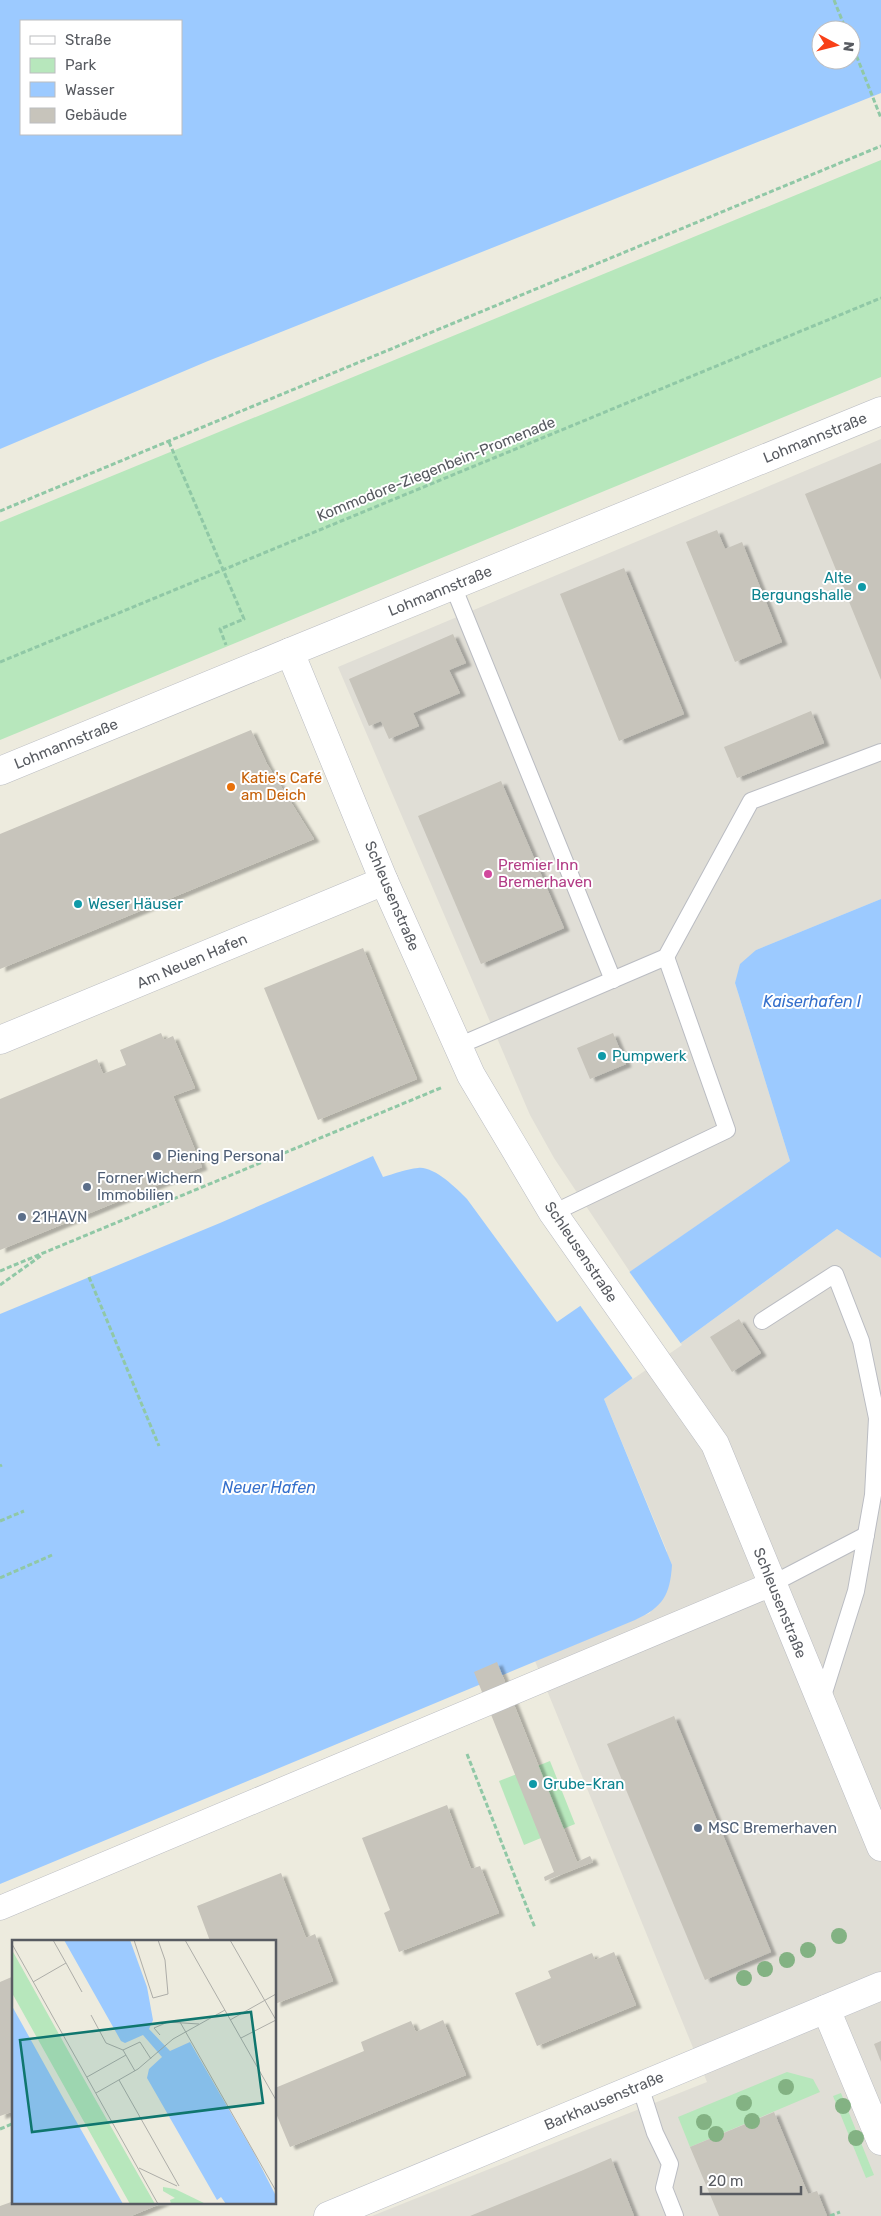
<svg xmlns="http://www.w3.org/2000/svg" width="881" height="2216" viewBox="0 0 881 2216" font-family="Rubik,sans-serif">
<defs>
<filter id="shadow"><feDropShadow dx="5.5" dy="3" stdDeviation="1" flood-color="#0004"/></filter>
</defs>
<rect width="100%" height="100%" fill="#edebde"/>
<g fill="#e0ded6">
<path d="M881,439V899L756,950L735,983L790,1161L630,1272L554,1158L530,1115L338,667Z"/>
<path d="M837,1229L881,1258V2216H372L707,2082L535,1661L650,1613L667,1551L604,1399Z"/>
</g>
<g fill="#b7e7bc">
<path d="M881,160V377L0,740V522Z"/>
<path d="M550,1761L575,1824L524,1845L499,1781Z"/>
<path d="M787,2072L813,2079L820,2092L690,2147L678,2117Z"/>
<path d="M841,2093L874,2175L866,2178L833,2096Z"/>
</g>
<g fill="#9ccaff" fill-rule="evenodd">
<path d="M0,0H881V93L208,361L0,449ZM181,21V134H21V21ZM821,30H851V60H821Z"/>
<path d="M881,899V1258L837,1229L604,1399L672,1565C670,1595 663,1607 635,1620L0,1884V1314L220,1223L373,1156L383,1177C394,1174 406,1169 418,1168C434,1166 456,1188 467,1199L557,1322L790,1161L735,983L740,964L756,950Z"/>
</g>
<path fill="#edebde" d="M628,1270L682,1345L633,1379L579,1304Z"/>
<g fill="#c7c4bb" filter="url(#shadow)">
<path d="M881,463V680L805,494Z"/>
<path d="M717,530L725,549L742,542L782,642L735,662L686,542Z"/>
<path d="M624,568L684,714L619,741L560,594Z"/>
<path d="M453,634L466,663L449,670L460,693L413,713L419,726L389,739L381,721L369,726L349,679Z"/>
<path d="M811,711L824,743L737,778L724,747Z"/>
<path d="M251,730L267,764L314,839L0,969V834Z"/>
<path d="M501,781L564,928L481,964L418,816Z"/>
<path d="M363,948L417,1079L318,1120L264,988Z"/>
<path d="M161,1033L164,1040L173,1036L195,1088L173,1096L202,1167L0,1250V1099L97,1059L103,1074L126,1065L120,1050Z"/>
<path d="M613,1033L626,1064L590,1079L577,1048Z"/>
<path d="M739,1319L761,1353L732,1372L710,1337Z"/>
<path d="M497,1662L577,1862L590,1856L593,1862L545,1881L544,1877L554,1872L474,1672Z"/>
<path d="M674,1716L771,1952L705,1980L607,1744Z"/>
<path d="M447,1805L471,1869L480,1866L499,1913L399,1952L384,1913L390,1910L362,1838Z"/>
<path d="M281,1873L306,1938L315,1934L333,1981L275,2004V1941H210L197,1906Z"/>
<path d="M614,1952L636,2005L537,2046L515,1993L551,1978L548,1971L592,1953L595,1960Z"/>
<path d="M14,1976V2111L0,2116V1982Z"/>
<path d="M443,2020L466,2075L290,2147L275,2111V2088L364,2051L361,2042L411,2021L416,2032Z"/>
<path d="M881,2041V2062L874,2044Z"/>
<path d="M774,2112L808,2194L817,2191L827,2216H719L690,2147Z"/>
<path d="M611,2158L634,2216H470L581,2171Z"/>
<path d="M14,2201V2202H165L131,2216H0V2206Z"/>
</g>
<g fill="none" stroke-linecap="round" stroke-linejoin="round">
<g stroke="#babcc2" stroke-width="18">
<g id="service">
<path d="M453,586L613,980"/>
<path d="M458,1046L666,957L751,801L881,752"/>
<path d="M553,1213L727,1130L666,957"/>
<path d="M762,1321L835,1274L861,1341L877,1418L873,1495L856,1591L821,1702"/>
<path d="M772,1584L866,1535"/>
<path d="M640,2086L655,2133L670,2164L664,2188L675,2216"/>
</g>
</g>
<g stroke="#babcc2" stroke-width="25">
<path id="pedestrian" d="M0,1908L772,1584"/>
</g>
<g stroke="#babcc2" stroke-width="29">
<g id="minor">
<path d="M0,771L290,652"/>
<path d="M0,1040L384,881"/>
</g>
</g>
<g stroke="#babcc2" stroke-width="29">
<g id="tertiary">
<path d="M881,411L290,652L384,881L471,1075L553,1213L715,1444L881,1847"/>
<path d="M826,2009L881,2141"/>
</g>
</g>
<g stroke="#bbbec6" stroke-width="29">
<path id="secondary" d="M328,2216L881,1986"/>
</g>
<g stroke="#90c8a6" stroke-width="3" stroke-dasharray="5 2.5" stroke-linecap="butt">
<path d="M834,0L846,30"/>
<path d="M851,42L881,118"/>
<path d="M169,442L244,619L220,629L226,645"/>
<path d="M0,511L881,146"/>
<path d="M0,662L881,298"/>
<path d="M0,1271L443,1087"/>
<path d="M89,1277L159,1446"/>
<path d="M0,1285L42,1255"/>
<path d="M0,1466L2,1465"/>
<path d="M0,1521L24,1511"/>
<path d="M0,1578L52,1555"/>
<path d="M467,1754L535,1928"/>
<path d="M0,2129L14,2123"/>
<path d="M830,2216L840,2212"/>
</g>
<use href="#service" stroke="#fff" stroke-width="16"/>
<use href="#pedestrian" stroke="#fff" stroke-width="24"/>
<use href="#minor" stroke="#fff" stroke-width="28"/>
<use href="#tertiary" stroke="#fff" stroke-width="28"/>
<use href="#secondary" stroke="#fff" stroke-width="28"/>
</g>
<g fill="#83b283">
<circle cx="839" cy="1936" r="8"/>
<circle cx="808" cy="1950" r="8"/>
<circle cx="787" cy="1960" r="8"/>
<circle cx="765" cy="1969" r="8"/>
<circle cx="744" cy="1978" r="8"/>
<circle cx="786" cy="2087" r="8"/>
<circle cx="744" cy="2103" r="8"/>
<circle cx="843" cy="2106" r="8"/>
<circle cx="752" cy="2121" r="8"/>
<circle cx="704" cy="2122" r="8"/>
<circle cx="716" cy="2134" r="8"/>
<circle cx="856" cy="2138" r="8"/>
</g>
<g fill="#0f9aa8" stroke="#fff" stroke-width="2">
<circle cx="862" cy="587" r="5"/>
<circle cx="78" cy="904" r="5"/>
<circle cx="602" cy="1056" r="5"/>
<circle cx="533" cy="1784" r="5"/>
</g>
<circle fill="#e8710a" stroke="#fff" stroke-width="2" cx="231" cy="787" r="5"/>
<circle fill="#d1479c" stroke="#fff" stroke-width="2" cx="488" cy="874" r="5"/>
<g fill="#5c6f8a" stroke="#fff" stroke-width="2">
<circle cx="157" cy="1156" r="5"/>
<circle cx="87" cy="1187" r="5"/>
<circle cx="22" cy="1217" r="5"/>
<circle cx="698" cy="1828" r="5"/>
</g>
<g text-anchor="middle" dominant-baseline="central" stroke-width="4" stroke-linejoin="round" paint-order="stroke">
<g font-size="15" fill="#585b61" stroke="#fff">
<text transform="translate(815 438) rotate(-22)">Lohmannstraße</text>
<text transform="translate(436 469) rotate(-22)">Kommodore-Ziegenbein-Promenade</text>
<text transform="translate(440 591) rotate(-22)">Lohmannstraße</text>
<text transform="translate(66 744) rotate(-22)">Lohmannstraße</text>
<text transform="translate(392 896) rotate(67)">Schleusenstraße</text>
<text transform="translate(192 961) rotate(-23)">Am Neuen Hafen</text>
<text transform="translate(581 1252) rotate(56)">Schleusenstraße</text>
<text transform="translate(780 1603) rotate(68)">Schleusenstraße</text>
<text transform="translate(604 2101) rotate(-23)">Barkhausenstraße</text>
</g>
<g font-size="15" fill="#0d838f" stroke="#fff" text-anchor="start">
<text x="852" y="578" text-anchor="end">Alte<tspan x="852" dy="17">Bergungshalle</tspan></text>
<text x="88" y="904">Weser Häuser</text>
<text x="612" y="1056">Pumpwerk</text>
<text x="543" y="1784">Grube-Kran</text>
</g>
<g font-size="15" fill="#c56008" stroke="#fff" text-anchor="start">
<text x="241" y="778">Katie's Café<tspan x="241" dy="17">am Deich</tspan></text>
</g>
<g font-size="15" fill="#b23c85" stroke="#fff" text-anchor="start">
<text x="498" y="865">Premier Inn<tspan x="498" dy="17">Bremerhaven</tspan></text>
</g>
<g font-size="15" fill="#4e5e75" stroke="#fff" text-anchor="start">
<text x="167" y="1156">Piening Personal</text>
<text x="97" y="1178">Forner Wichern<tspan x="97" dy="17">Immobilien</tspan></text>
<text x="32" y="1217">21HAVN</text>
<text x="708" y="1828">MSC Bremerhaven</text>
</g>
<g font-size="16" font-style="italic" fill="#3570cc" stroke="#fff">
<text x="812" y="1001">Kaiserhafen I</text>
<text x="269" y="1487">Neuer Hafen</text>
</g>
</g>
<g transform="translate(12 1940)">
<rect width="264" height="264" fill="#edebde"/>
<path d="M0,10L82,157L143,264H118L0,53ZM151,247L163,249L194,264H159L158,260L163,258L151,251Z" fill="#b7e7bc"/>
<path d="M52,0H118L135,47L141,80L137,89L158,111L178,102L242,213L264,256V264H214L209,257L205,260L135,138L137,129L150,117L131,95L113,103L109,101ZM0,66L55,165L111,264H0Z" fill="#9ccaff"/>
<path fill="none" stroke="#adada8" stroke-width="1" d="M122,0L141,58L156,54L153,20L146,0M173,0L264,160M218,0L264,80M0,4L146,264M54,23L70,52M21,42L54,23L41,0M79,75L94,103L111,110L123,131M218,80L264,54M168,82L264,251M148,95L142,88L156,82L187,84M229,98L264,80M111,110L128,102L139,119M75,137L114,115M107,140L167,246M84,153L126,129L161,99L213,70M127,228L165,246"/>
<path fill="#0f766e" fill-opacity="0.15" stroke="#0f766e" stroke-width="2.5" d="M239,72L251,163L20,192L8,100Z"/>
<rect width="264" height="264" fill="none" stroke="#585b61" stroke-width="2.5"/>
</g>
<rect x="20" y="20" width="162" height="115" fill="#ffffff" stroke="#bcbdc0"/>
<rect x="30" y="36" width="25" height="8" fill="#ffffff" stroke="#bcbdc0"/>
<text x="65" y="45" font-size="15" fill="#585b61">Straße</text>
<rect x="30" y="58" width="25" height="15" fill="#b7e7bc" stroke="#bcbdc0"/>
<text x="65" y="70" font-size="15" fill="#585b61">Park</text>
<rect x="30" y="82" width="25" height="15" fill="#9ccaff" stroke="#bcbdc0"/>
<text x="65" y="95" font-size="15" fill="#585b61">Wasser</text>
<rect x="30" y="108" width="25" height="15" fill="#c7c4bb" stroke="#bcbdc0"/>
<text x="65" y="120" font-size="15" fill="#585b61">Gebäude</text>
<g transform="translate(836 45) rotate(97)"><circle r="24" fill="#ffffff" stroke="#bcbdc0"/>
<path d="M0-4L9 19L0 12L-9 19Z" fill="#f84018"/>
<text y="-8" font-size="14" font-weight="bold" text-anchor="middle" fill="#585b61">N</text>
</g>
<path d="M701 2186v8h100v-8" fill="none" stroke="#585b61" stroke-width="2.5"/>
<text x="708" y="2186" font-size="15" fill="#585b61" stroke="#ffffff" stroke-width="4" paint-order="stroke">20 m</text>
</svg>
